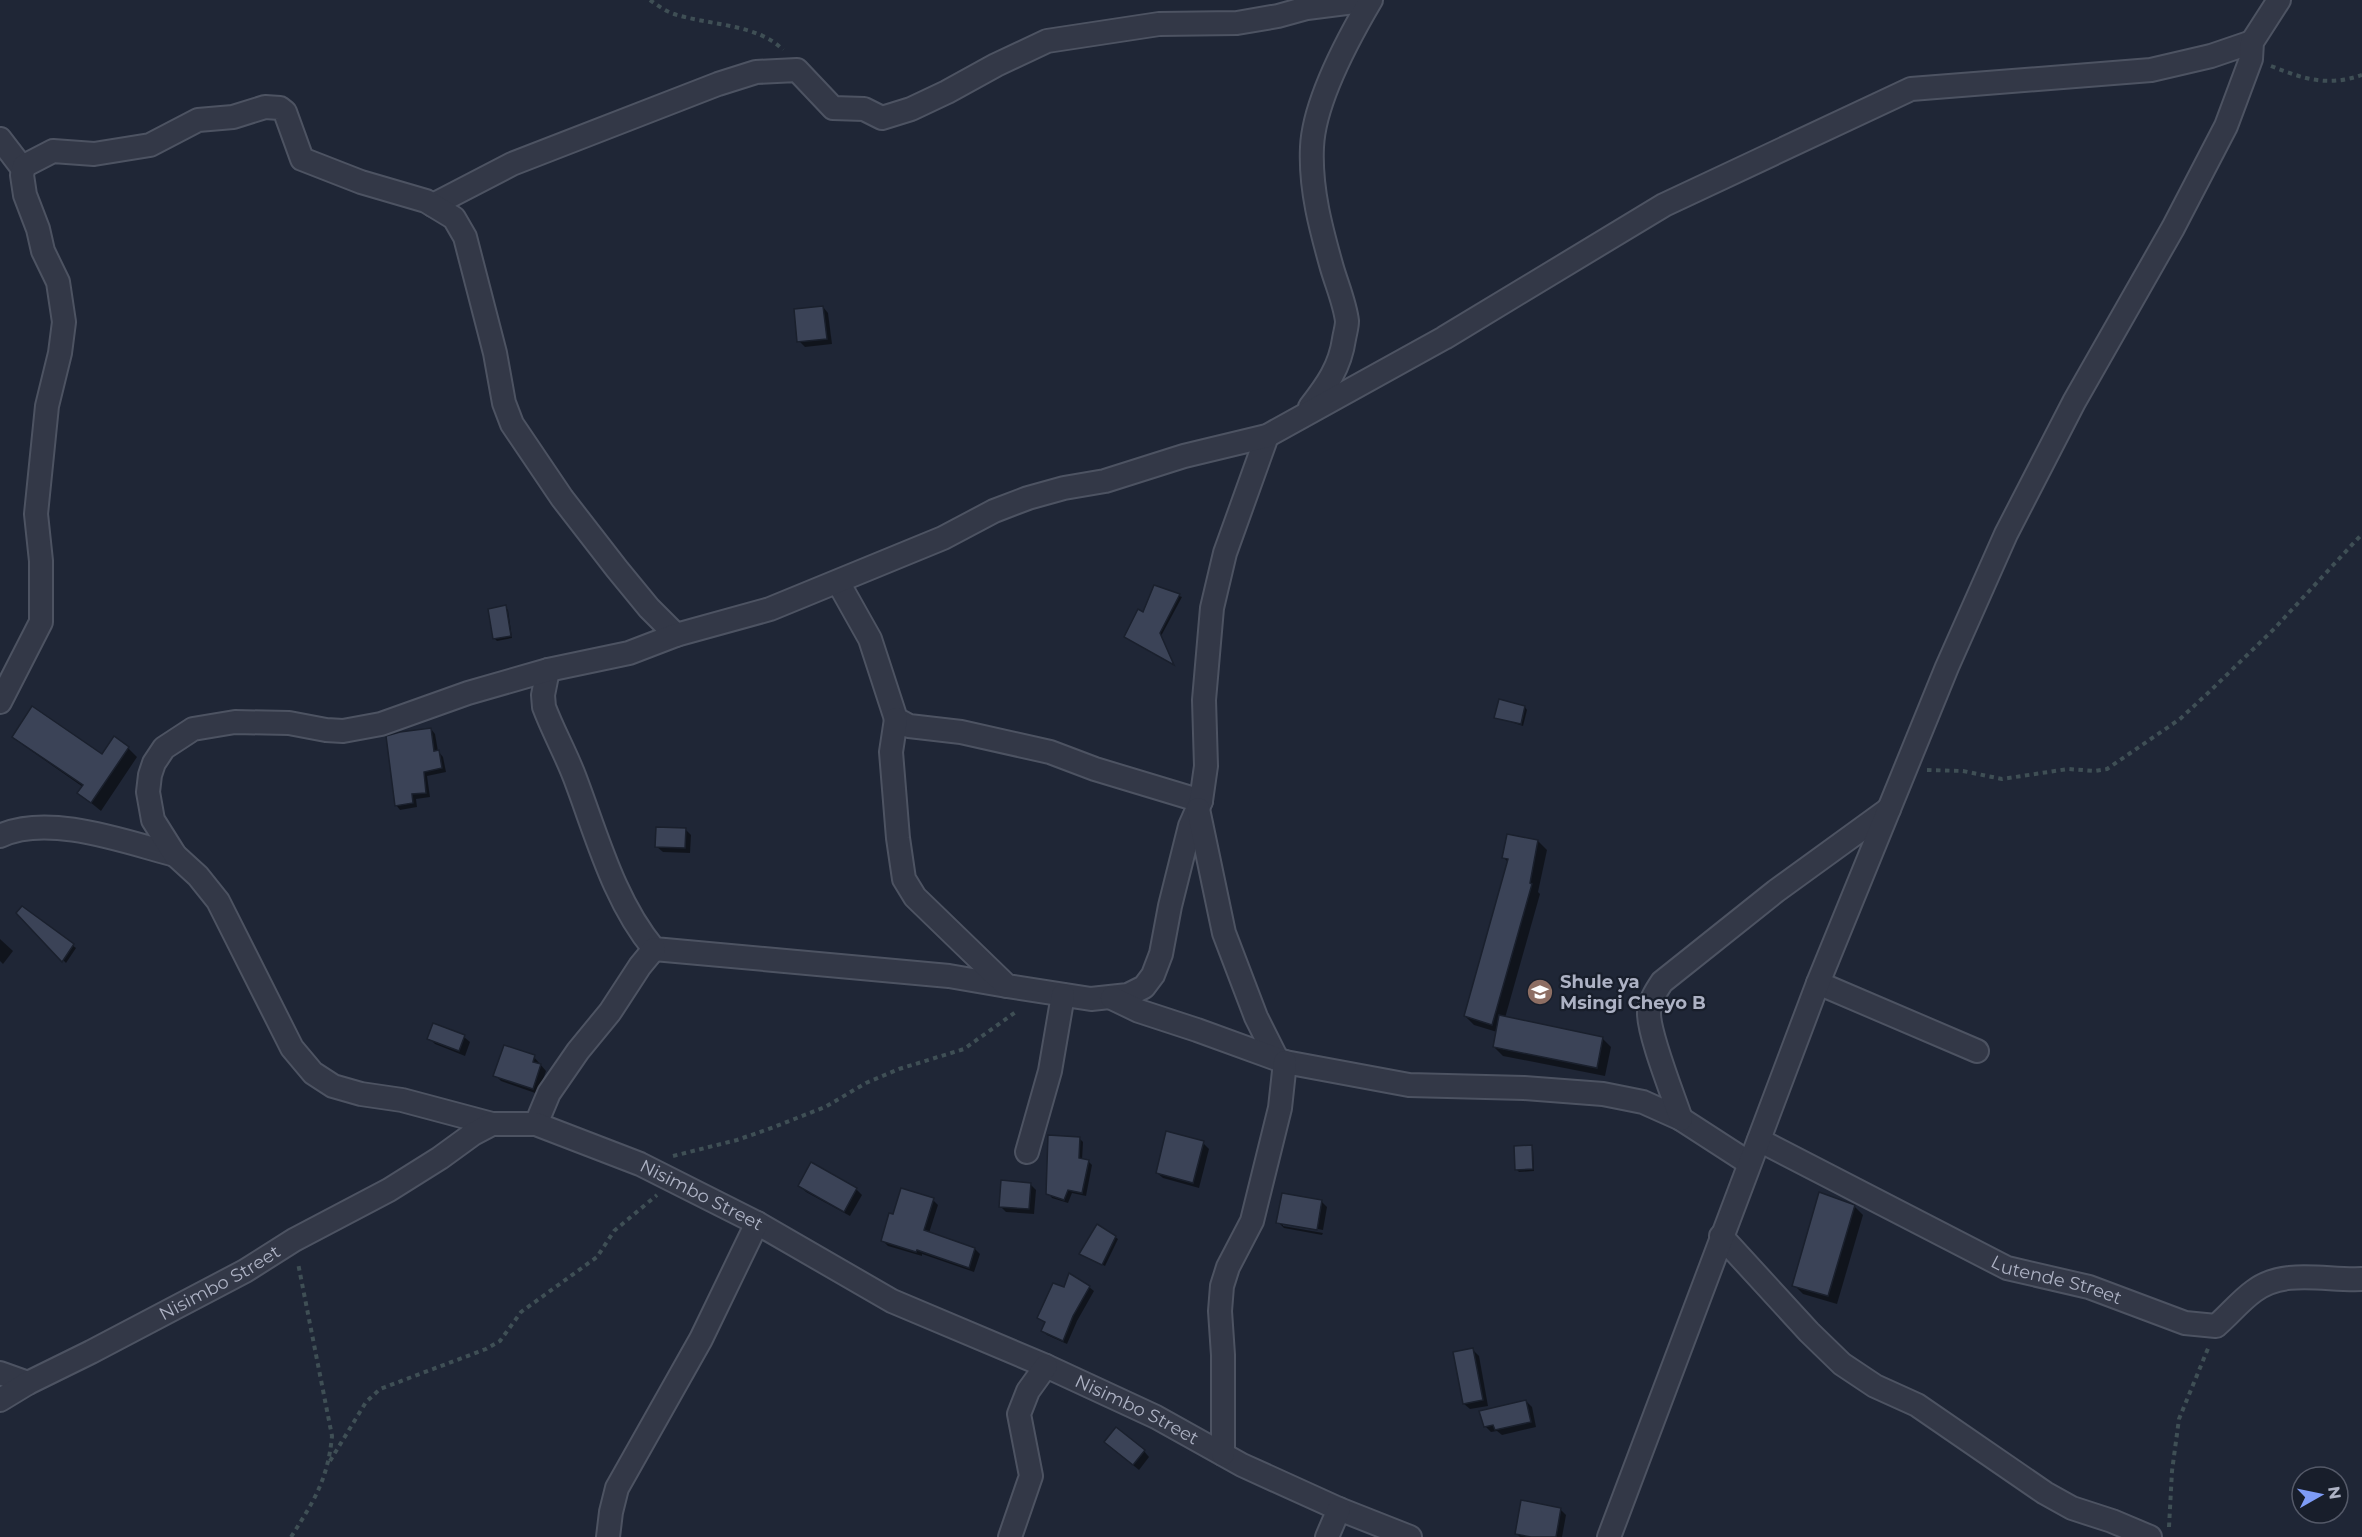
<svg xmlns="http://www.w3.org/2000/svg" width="2362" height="1537" viewBox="0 0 2362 1537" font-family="Montserrat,sans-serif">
<rect width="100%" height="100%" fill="#1f2636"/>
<g fill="#0007">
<path d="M823,307L828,313L832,344L805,347L799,341Z"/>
<path d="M1155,587L1182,597L1161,636L1174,665L1128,639L1144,614Z"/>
<path d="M505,607L508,610L512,638L497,641L494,638Z"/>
<path d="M1525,707L1527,710L1523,726L1496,717Z"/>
<path d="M431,729L435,734L438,751L443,757L446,772L427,776L430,797L416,799L417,807L400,810L396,805Z"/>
<path d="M14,737L103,756L128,748L137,757L101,811L79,793L83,787L23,745Z"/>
<path d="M685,829L691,835L690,853L663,852L657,847Z"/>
<path d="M1538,841L1547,850L1538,892L1540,894L1505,1018L1602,1038L1611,1047L1605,1076L1503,1056L1494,1047L1497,1032L1474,1025L1465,1016L1508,862L1504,858Z"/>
<path d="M22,908L76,948L66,963L18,913Z"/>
<path d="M0,939L13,951L3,964L0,961Z"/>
<path d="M464,1037L470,1042L465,1056L435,1044L429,1038Z"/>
<path d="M534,1057L546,1071L538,1094L501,1081L495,1075Z"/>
<path d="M1079,1138L1083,1142L1082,1160L1088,1161L1092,1165L1086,1196L1072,1193L1068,1203L1052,1198L1048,1193Z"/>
<path d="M1203,1143L1209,1149L1199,1188L1163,1178L1157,1173Z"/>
<path d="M1531,1147L1533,1149L1534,1171L1519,1172L1516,1169Z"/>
<path d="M1030,1184L1036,1190L1034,1214L1006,1212L1000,1206Z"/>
<path d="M800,1186L856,1189L862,1195L850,1216L806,1192Z"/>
<path d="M933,1200L938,1205L929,1233L975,1249L980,1254L974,1272L922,1254V1256L888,1246L882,1240Z"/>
<path d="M1322,1202L1327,1207L1323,1230L1283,1222V1226L1323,1233L1322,1235L1284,1228L1278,1222Z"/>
<path d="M1854,1206L1863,1215L1837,1304L1803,1294L1794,1285Z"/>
<path d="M1115,1237L1118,1239L1105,1266L1081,1254Z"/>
<path d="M1089,1287L1094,1291L1077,1321L1067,1344L1047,1335L1043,1331L1065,1289Z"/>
<path d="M1473,1350L1479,1356L1488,1406L1470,1409L1464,1404Z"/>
<path d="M1526,1401L1532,1407L1536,1427L1502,1435L1497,1431L1491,1432L1485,1426Z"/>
<path d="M1112,1448L1144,1451L1149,1457L1139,1470Z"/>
<path d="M1560,1509L1566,1515L1562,1537H1520L1517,1534Z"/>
</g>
<g fill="#3b4357" stroke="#1a202d" stroke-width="1.5">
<path d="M823,306L827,339L797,342L794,309Z"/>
<path d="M1154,585L1180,594L1160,633L1174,665L1124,637L1138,609L1143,612Z"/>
<path d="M506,605L511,636L493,639L488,609Z"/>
<path d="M1499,699L1525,706L1521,724L1494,718Z"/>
<path d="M32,706L102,754L114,736L129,747L91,803L77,793L83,785L12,737Z"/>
<path d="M431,728L434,751L439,750L442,768L424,772L426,793L412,794L413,803L395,806L386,736L400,732Z"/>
<path d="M656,827L686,828L685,848L655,847Z"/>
<path d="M1507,834L1538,840L1530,883L1532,884L1492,1025L1464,1016L1508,859L1502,858Z"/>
<path d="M22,906L74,944L62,962L16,913Z"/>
<path d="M1499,1015L1603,1037L1597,1068L1493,1047Z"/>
<path d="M433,1023L465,1035L459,1051L427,1039Z"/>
<path d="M504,1045L535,1055L533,1062L541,1064L533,1089L493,1076Z"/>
<path d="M1166,1131L1204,1141L1193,1183L1156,1173Z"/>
<path d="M1048,1135L1080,1137L1079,1158L1089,1160L1082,1193L1068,1190L1064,1200L1046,1194Z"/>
<path d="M1532,1145L1533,1169L1515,1170L1514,1146Z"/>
<path d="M811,1162L857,1188L844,1212L798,1186Z"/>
<path d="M1001,1180L1031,1183L1029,1209L999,1207Z"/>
<path d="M901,1188L934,1198L924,1230L975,1248L969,1268L917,1250L916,1252L881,1241L889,1213L893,1214Z"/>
<path d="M1819,1192L1855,1205L1828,1296L1792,1286Z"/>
<path d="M1282,1193L1322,1200L1317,1230L1276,1223Z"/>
<path d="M1097,1224L1116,1236L1102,1265L1079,1254Z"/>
<path d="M1069,1273L1090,1286L1073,1316L1063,1341L1041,1331L1045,1322L1037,1318L1053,1283L1064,1287Z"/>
<path d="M1473,1348L1483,1400L1463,1404L1453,1352Z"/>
<path d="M1526,1400L1531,1422L1495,1430L1493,1425L1484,1427L1479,1411Z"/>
<path d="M1116,1427L1145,1450L1133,1465L1104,1442Z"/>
<path d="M1521,1500L1561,1508L1556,1537H1531L1515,1534Z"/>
</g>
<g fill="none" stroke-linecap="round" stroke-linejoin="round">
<g stroke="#4d5362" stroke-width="26">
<g id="minor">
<path d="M0,139L23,169"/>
<path d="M433,205L512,164L718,84L756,72L797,70L833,108L864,109L882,118L911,109L947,92L996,65L1047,41L1159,24L1237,23L1278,16L1307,8L1370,0"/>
<path d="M1310,407C1327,385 1340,367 1344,339C1345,333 1347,327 1347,321C1345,304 1337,285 1332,268C1321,229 1310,189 1312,147C1314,102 1348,39 1371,0"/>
<path d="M838,582L870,639L896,719L909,726L961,732L1050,752L1095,769L1201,801"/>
<path d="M548,670L543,695L544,707C553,731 566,754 575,778C597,836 614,901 654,949L949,976L1007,986"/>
<path d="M0,702L41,622V561L36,514L47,406L60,353L64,322L58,282L43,251L38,229L25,195L22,175L24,166L53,151L94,154L150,145L198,120L233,117L265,107L280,108L285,112L302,159L361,182L426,201L454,218L465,237L495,353L504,403L512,424L562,498L617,569L649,608L676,635"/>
<path d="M896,719L891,752L898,838L904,879L915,897L1007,986L1091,999L1128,995L1144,987L1153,975L1161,954L1170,906L1190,826L1201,801L1206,766L1204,700L1212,608L1225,553L1267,436"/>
<path d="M1198,809L1224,933L1256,1017L1277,1059"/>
<path d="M0,836C48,813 126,842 175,855"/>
<path d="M1818,983L1977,1051"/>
<path d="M1112,998L1139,1011L1197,1030L1285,1062L1409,1085L1524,1088L1603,1094L1643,1102L1681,1119L1749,1163"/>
<path d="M1681,1119C1673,1095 1648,1033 1649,1012C1650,1000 1656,991 1662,982L1776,891L1889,809"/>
<path d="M492,1124L402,1100L361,1094L333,1086L313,1073L292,1048L218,901L198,876L175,855L153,820L148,792L150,775L154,763L164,748L193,729L235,722L289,723L326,730L343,731L381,724L468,693L548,670L629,653L676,635L770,609L943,538L994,511L1028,498L1064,488L1105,481L1184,456L1267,436L1444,338L1664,205L1911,89L2151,70L2211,56L2252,42"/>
<path d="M536,1124L549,1093L578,1051L610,1012L640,966L654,949"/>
<path id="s1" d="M1759,1140L2007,1268L2089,1287L2185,1323L2216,1326C2229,1315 2240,1301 2254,1291C2284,1268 2327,1281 2362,1279"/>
<path d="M1027,1152L1050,1071L1063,995"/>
<path d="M1721,1236L1809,1332L1842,1364L1875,1386L1917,1405L2045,1493L2072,1508L2112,1521L2150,1537"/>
<path d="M0,1373L28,1383"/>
<path id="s2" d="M0,1400L28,1383L91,1352L245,1271L294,1240L389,1190L440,1158L473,1134L492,1124H536L640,1164L757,1223L892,1301L1046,1366L1156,1417L1242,1465L1339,1509L1410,1537"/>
<path d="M1223,1454V1355L1220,1311L1222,1286L1228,1267L1252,1221L1280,1108L1285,1062"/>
<path d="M608,1537L611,1512L617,1488L701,1339L757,1223"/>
<path d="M1010,1537L1031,1476L1019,1414L1028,1391L1046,1366"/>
<path d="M1327,1537L1339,1509"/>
<path d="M1609,1537L1818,983L1947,667L2006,534L2074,402L2173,228L2226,126L2251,59L2252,42L2279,0"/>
</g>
</g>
<g stroke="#3f4f55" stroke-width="4" stroke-dasharray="4.5 4.5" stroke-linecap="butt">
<path d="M650,0C657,5 665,11 674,14C707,25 759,24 783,50"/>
<path d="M2271,66C2304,79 2327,87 2362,75"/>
<path d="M1927,770L1963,771L2002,779L2068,769L2095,771L2107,769L2180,719L2209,692L2273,630L2362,534"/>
<path d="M673,1156L737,1140L774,1127L825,1107L866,1083L899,1069L964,1049L1017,1011"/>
<path d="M330,1461L366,1402L380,1389L486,1349L500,1341L521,1312L597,1257L614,1231L657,1195"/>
<path d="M2169,1527L2172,1471L2179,1419L2209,1346"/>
<path d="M291,1537C314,1501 328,1479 332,1436L298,1263"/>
</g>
<use href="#minor" stroke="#333847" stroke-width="22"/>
</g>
<defs>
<g id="school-disc" transform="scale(1.35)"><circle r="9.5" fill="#8d6e63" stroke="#181e2b"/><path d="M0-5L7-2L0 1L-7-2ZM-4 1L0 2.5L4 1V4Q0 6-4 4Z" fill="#fff"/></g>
</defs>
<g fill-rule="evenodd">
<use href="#school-disc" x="1540" y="992"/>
</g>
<g text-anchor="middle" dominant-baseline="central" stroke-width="4.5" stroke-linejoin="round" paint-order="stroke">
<g font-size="18" font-weight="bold" fill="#adb2c4" stroke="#181e2b" text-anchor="start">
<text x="1560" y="982">Shule ya<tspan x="1560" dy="21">Msingi Cheyo B</tspan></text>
</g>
<g font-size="18" fill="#adb2c4" stroke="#181e2b">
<text stroke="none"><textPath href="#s2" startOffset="789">Nisimbo Street</textPath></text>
<text stroke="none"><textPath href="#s1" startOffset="330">Lutende Street</textPath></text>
<text stroke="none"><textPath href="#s2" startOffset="249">Nisimbo Street</textPath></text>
<text stroke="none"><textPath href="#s2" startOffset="1275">Nisimbo Street</textPath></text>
</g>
</g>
<g transform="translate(2320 1495) rotate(81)"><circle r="28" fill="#181e2b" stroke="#545968" stroke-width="1.5"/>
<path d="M0-4.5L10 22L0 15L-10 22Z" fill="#7e9cf7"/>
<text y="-9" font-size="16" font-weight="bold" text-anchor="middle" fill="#adb2c4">N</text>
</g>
</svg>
